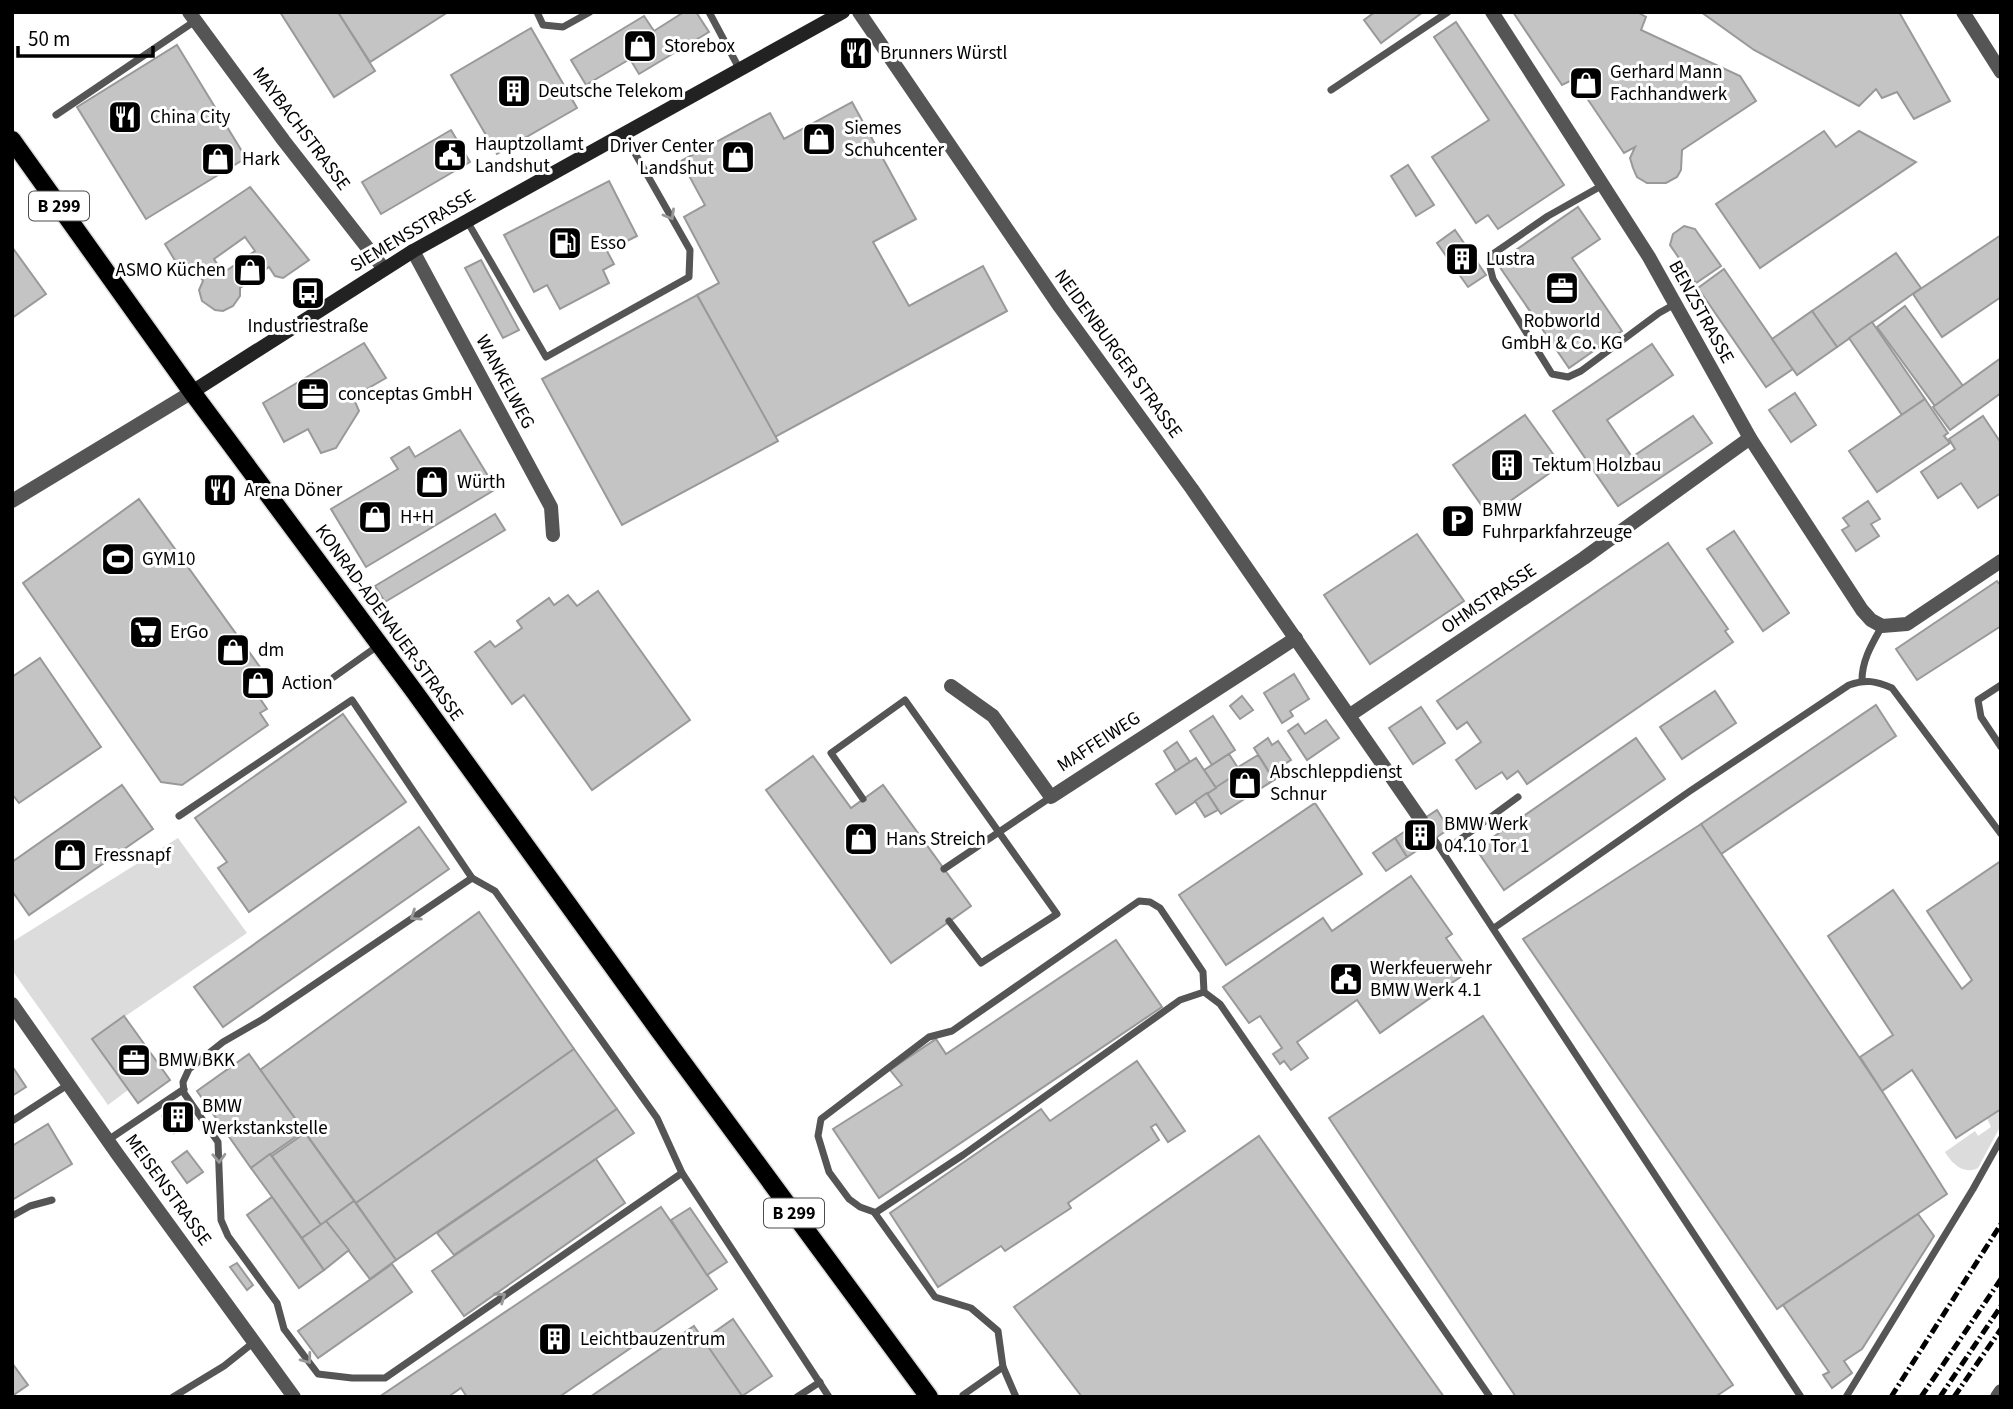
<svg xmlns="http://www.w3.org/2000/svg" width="2013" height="1409" viewBox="0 0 2013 1409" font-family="'Source Sans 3',sans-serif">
<rect width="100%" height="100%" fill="#fff"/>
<g fill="#dcdcdc">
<path d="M178,838L247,933L92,1039L128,1090L108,1105L12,970V942Z"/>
<path d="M2001,1109V1125L1978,1168C1964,1175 1952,1164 1945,1152L1975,1131L1978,1136L1991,1127L1987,1118Z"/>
</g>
<g fill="#c4c4c4" stroke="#999" stroke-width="2" fill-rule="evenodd">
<path d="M280,12H338L375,71L334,97Z"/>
<path d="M338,12H448L370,62Z"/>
<path d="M684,12H696L709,32L639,74L630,59L586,85L571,60L644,16L654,31Z"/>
<path d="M1375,12H1423L1381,43L1364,20Z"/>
<path d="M1513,12H1637L1646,17L1641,30L1740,76L1756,101L1682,150L1681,170L1677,177L1666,183H1647L1637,177L1633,168L1630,158L1635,147L1624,153L1574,79L1562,85Z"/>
<path d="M1701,12H1899L1950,101L1914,119L1897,92L1882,98L1876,89L1859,106L1754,50Z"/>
<path d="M1456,22L1564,185L1498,229L1488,215L1476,223L1432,157L1489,120L1434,37Z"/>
<path d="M531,28L577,108L497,154L451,75Z"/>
<path d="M856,43L865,56L855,63L846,49Z"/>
<path d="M177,45L246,158L146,219L77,107Z"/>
<path d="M852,102L916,219L873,242L909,306L983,266L1007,311L775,437L697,295L719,283L684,217L705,205L681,161L770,113L784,139Z"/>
<path d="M451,130L470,162L381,214L362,182Z"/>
<path d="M1824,131L1836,147L1859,131L1916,162L1760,268L1716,204Z"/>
<path d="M1408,165L1434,205L1416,216L1391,176Z"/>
<path d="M609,181L637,236L607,251L614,264L603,270L609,283L560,309L547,285L534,292L504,235Z"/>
<path d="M250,187L309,260L283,278L275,276L269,267L240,288V296L233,306L223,311L215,310L202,301L199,290L203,281L196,270L185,277L165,244ZM245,237L255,251L226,271L221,270L214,259Z"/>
<path d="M1578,207L1600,239L1572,258L1622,331L1569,368L1497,263Z"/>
<path d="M1684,226L1695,229L1721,266L1696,283L1670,245L1673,234Z"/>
<path d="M1455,230L1486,275L1468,287L1437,243Z"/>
<path d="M2001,235V297L1942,337L1913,294Z"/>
<path d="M12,247L46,294L12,318Z"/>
<path d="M1896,253L1921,288L1837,347L1812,311Z"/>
<path d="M481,260L519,330L503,338L465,268Z"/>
<path d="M1724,269L1793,369L1766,387L1698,288Z"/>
<path d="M697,295L778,441L622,525L542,379Z"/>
<path d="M1905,306L1963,386L1935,406L1877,327Z"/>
<path d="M1812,311L1837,347L1797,375L1772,339Z"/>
<path d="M1872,322L1925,399L1902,415L1849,338Z"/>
<path d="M364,343L386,378L353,397L359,411L336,448L321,453L308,429L284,442L263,403Z"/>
<path d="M1652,344L1673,375L1607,420L1632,457L1693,416L1712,443L1618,506L1553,411Z"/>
<path d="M2001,358V393L1950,430L1933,407Z"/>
<path d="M1795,393L1816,425L1791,442L1769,410Z"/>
<path d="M1925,399L1948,433L1944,436L1950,443L1877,492L1849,451Z"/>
<path d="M1525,415L1561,465L1489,516L1453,465Z"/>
<path d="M1983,416L2001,443V493L1978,508L1961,483L1938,498L1921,472L1955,449L1949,439Z"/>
<path d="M460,430L496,489L366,567L331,509L398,469L391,458L409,447L415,457Z"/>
<path d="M139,499L270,681L255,691L267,709L260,713L268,725L182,785L161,782L23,583Z"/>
<path d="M1868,501L1880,519L1871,524L1879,536L1856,551L1842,530L1849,526L1843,518Z"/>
<path d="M495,514L505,530L385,602L375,586Z"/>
<path d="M1734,531L1789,613L1763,631L1707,549Z"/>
<path d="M1417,534L1464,601L1370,664L1324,595Z"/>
<path d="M1668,543L1728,629L1725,631L1733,642L1527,784L1518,771L1507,779L1502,772L1476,789L1456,760L1481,742L1467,722L1457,729L1437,701Z"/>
<path d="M1997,581L2001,586V626L1917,680L1896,649Z"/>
<path d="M598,591L690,720L592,790L524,695L512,704L475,652L490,641L495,647L522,628L517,621L549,598L554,605L568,595L577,606Z"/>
<path d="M40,658L101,747L19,803L12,794V677Z"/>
<path d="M1294,674L1309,699L1290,711L1293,716L1282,723L1264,693Z"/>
<path d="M1715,691L1736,723L1682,759L1660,727Z"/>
<path d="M1242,696L1253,710L1240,719L1230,706Z"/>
<path d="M1876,705L1896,736L1721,854L1701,824Z"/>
<path d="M1421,707L1445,743L1413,764L1389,728Z"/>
<path d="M343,714L406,802L249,912L218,868L227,862L195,818Z"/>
<path d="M1213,716L1235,750L1212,765L1190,731Z"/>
<path d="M1326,720L1339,738L1307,760L1288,731L1298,724L1305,734Z"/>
<path d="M1268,738L1272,745L1278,741L1291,760L1280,767L1284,773L1274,780L1254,748Z"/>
<path d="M1636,738L1665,779L1504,890L1476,849Z"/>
<path d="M1177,742L1190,762L1176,771L1164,751Z"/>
<path d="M1229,754L1238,768L1235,769L1238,773L1216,788L1204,770Z"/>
<path d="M1258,755L1274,780L1221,814L1207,793L1238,773L1235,769Z"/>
<path d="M813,756L851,808L883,785L971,906L891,963L766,790Z"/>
<path d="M1196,758L1216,788L1176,814L1156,784Z"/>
<path d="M122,785L153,829L29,915L12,891V862Z"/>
<path d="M1207,793L1218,810L1205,817L1195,801Z"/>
<path d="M1315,803L1362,874L1226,965L1179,895Z"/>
<path d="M1437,810L1449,829L1407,857L1395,838Z"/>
<path d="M1701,824L1882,1091L1947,1194L1777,1309L1523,939Z"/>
<path d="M419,827L449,869L223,1027L194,987Z"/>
<path d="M1395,838L1407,857L1386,871L1373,853Z"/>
<path d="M2001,861V1109L1956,1138L1912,1070L1882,1091L1860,1057L1893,1035L1828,936L1893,890L1962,989L1972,980L1927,911Z"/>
<path d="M1411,876L1452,934L1446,938L1469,971L1380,1033L1357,1000L1297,1042L1308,1058L1291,1070L1284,1061L1280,1064L1273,1054L1282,1048L1260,1016L1249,1023L1223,987L1323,918L1332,931Z"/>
<path d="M479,912L574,1049L356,1203L260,1070Z"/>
<path d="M1116,940L1162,1007L879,1198L833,1129L902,1085L890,1070L936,1039L946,1054Z"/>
<path d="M124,1016L170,1080L138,1103L92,1039Z"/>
<path d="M1483,1016L1733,1385L1715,1397H1516L1329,1118Z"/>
<path d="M574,1049L617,1109L396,1260L356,1203Z"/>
<path d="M249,1054L304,1131L251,1168L197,1091Z"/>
<path d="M1137,1061L1185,1131L1168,1142L1156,1124L1151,1127L1159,1140L1068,1203L1071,1208L1005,1251L1001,1246L938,1287L890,1213L1041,1109L1050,1121Z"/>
<path d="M12,1066L26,1087L12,1096Z"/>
<path d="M181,1102L194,1119L174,1133L162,1116Z"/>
<path d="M617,1109L634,1133L454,1255L437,1233Z"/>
<path d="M48,1124L72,1164L12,1200V1146Z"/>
<path d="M305,1133L354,1201L321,1225L272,1156Z"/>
<path d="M1259,1136L1444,1397H1082L1014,1307Z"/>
<path d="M187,1151L203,1172L187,1183L172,1162Z"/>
<path d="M270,1154L321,1225L302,1238L251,1168Z"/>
<path d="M596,1159L625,1203L464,1316L432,1271Z"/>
<path d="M272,1197L324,1270L299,1288L247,1215Z"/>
<path d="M354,1201L396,1260L370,1279L326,1221Z"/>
<path d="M661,1207L717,1289L559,1397H467L461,1388L448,1397H379Z"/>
<path d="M690,1208L727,1262L707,1275L671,1220Z"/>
<path d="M1918,1214L1934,1236L1862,1349L1844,1361L1852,1373L1832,1388L1823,1375L1829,1372L1783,1305Z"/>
<path d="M326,1221L349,1250L324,1270L302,1238Z"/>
<path d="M237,1263L253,1285L247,1290L230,1267Z"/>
<path d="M392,1264L412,1292L318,1358L298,1331Z"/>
<path d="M733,1319L772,1376L742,1396L703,1340Z"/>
<path d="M694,1326L742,1396L590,1397Z"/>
<path d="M12,1363L28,1385L12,1396Z"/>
</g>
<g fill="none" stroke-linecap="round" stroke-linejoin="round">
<g stroke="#dbdbdb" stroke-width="21">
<path id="primary" d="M12,140L192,392L414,691L658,1029L929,1397"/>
</g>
<g stroke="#555" stroke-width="7">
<path d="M537,12L543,25L563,27L590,12"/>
<path d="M709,12L740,70"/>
<path d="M1331,90L1448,12"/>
<path d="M56,115L195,21"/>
<path d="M1603,185L1548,216L1493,254L1489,263L1493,279L1552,374L1568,377L1581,371L1659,313L1675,304"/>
<path d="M467,221L546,357L689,277L690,250L624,134"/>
<path d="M334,677L379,645"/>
<path d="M1862,680C1862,660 1872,644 1882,626"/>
<path d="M2001,685L1978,700L1981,717L2001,747"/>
<path d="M863,799L831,753L905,700L1057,914L981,963L949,921"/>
<path d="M179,816L352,700L472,878L495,891L657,1118L682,1173L829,1397"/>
<path d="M1434,839L1801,1397"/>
<path d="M1443,852L1518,797"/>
<path d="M944,869L1051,797"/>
<path d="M472,878L263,1019L223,1042L189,1069L183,1082L184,1093L218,1142L221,1220L228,1236L277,1303L284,1329L318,1374L352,1378H385L682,1173"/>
<path d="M1494,928L1690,791L1849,685C1866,679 1876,681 1892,688L2001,834"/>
<path d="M12,1121L69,1084"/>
<path d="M108,1140L184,1089"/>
<path d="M875,1213L963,1155L1180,1000L1204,992"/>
<path d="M12,1216L30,1206L52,1200"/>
<path d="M963,1395L1003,1367"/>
<path d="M173,1397L224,1366L254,1342"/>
<path d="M797,1397L820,1382"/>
<path d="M1016,1397L1003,1367L998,1331L971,1308L935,1297L874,1212L860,1207L849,1199L829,1172L818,1136L821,1119L929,1037L952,1031L1139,901L1150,902L1160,908L1203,972L1204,992L1220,1004L1490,1397"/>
<path d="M1846,1397L1973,1189L2001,1139"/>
</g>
<g stroke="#555" stroke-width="14">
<path d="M189,12L284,141L384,269"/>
<path d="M859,12L1060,307L1192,489L1421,820"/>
<path d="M1492,12L1649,257L1750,438L1862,610L1871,620L1882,626L1907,624L2001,561"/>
<path d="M1963,12L2001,72"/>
<path d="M413,251L551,507L553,535"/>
<path d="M951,686L993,716L1051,797L1296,638"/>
<path d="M1350,715L1584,558L1750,438"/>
<path d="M12,1004L118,1155L294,1397"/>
<path d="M1997,1397L2001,1391"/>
</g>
<path stroke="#555" stroke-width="14" d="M12,501L192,392"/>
<path stroke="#222" stroke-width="14" d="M192,392L413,251L843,12"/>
<use href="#primary" stroke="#000" stroke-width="18"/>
<g stroke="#000" stroke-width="5" stroke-dasharray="10 3.5 2 3.5" stroke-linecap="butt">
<path d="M1891,1397L2001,1224"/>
<path d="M1921,1397L2001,1279"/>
<path d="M1940,1397L2001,1306"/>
<path d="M1954,1397L2001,1329"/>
</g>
</g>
<defs><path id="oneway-chevron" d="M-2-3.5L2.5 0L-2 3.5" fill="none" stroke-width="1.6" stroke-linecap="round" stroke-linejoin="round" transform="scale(1.75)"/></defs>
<g stroke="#999">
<use href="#oneway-chevron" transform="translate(670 215) rotate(60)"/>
<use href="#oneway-chevron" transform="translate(415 916) rotate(146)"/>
<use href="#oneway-chevron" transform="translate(219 1158) rotate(88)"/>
<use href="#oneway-chevron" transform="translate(501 1297) rotate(-35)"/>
<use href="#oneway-chevron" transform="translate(307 1359) rotate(53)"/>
</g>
<defs>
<g id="shop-square" transform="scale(1.75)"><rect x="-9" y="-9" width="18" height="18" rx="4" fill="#000" stroke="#fff"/><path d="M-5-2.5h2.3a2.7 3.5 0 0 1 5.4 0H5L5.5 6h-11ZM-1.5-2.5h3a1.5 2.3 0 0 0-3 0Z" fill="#fff"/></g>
<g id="restaurant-square" transform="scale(1.75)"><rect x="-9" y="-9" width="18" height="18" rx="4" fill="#000" stroke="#fff"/><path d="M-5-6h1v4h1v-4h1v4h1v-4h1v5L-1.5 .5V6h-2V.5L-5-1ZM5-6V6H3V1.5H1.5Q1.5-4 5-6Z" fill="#fff"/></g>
<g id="building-square" transform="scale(1.75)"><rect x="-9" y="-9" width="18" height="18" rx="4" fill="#000" stroke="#fff"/><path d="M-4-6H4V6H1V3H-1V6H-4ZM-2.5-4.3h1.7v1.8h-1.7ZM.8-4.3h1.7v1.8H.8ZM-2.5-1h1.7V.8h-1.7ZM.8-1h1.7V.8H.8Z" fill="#fff"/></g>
<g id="civic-square" transform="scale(1.75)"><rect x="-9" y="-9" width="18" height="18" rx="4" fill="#000" stroke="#fff"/><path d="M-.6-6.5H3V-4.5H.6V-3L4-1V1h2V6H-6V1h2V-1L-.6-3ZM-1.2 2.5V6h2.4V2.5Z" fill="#fff"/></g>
<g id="fuel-square" transform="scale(1.75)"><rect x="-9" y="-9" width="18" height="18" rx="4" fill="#000" stroke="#fff"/><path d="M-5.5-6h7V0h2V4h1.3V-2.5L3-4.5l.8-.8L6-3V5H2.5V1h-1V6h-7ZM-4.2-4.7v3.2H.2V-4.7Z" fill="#fff"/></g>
<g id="office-square" transform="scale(1.75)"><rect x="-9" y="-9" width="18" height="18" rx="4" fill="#000" stroke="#fff"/><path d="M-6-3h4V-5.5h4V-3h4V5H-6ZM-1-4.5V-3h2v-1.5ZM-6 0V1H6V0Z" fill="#fff"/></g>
<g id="bus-square" transform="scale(1.75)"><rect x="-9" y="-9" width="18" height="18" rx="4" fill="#000" stroke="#fff"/><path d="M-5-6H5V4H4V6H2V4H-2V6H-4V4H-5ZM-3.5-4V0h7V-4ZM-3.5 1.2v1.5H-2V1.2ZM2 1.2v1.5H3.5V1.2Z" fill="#fff"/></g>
<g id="parking-square" transform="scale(1.75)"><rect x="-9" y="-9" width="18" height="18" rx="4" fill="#000" stroke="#fff"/><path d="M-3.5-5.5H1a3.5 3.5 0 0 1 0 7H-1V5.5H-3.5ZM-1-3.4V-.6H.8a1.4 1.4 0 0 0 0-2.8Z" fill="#fff"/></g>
<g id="stadium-square" transform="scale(1.75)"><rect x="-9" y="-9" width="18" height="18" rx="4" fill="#000" stroke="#fff"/><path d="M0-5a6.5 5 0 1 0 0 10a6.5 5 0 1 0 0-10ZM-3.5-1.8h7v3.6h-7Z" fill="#fff"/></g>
<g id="supermarket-square" transform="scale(1.75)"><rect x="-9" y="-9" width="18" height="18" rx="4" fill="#000" stroke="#fff"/><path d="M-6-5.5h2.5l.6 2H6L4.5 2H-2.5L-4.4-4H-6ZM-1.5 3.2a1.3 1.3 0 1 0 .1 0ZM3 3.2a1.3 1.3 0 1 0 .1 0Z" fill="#fff"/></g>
</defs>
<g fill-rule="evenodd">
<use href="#shop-square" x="640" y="46"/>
<use href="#restaurant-square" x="856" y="53"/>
<use href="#shop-square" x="1586" y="83"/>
<use href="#building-square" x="514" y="91"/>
<use href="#restaurant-square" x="125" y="117"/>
<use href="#shop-square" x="819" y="139"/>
<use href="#civic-square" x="450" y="155"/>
<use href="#shop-square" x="738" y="157"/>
<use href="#shop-square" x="218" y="159"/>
<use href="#fuel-square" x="565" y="243"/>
<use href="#building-square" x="1462" y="259"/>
<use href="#shop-square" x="250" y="270"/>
<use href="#office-square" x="1562" y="288"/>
<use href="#bus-square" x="308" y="293"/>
<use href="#office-square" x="313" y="394"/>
<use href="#building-square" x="1507" y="465"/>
<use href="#shop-square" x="432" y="482"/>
<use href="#restaurant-square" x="220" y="490"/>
<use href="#shop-square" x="375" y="517"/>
<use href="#parking-square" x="1458" y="521"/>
<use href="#stadium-square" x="118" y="559"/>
<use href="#supermarket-square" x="146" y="632"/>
<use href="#shop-square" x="233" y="650"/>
<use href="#shop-square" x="258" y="683"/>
<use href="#shop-square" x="1245" y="783"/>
<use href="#building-square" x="1420" y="835"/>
<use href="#shop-square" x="861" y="839"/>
<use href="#shop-square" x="70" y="855"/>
<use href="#civic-square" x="1346" y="979"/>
<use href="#office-square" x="134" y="1060"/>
<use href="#building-square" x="178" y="1117"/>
<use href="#building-square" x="555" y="1339"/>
</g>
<g text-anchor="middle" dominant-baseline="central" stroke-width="6" stroke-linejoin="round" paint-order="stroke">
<g fill="#fff" stroke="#4c4c4c" stroke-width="2">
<rect x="29" y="191.5" width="60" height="29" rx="5"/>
<rect x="764" y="1198.5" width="60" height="29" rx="5"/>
</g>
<g font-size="18" font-weight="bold" fill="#000">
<text x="59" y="206">B 299</text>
<text x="794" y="1213">B 299</text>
</g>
<g font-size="19" fill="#000" stroke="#fff" text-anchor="start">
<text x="664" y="46">Storebox</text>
<text x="880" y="53">Brunners Würstl</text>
<text x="1610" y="72">Gerhard Mann<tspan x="1610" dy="22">Fachhandwerk</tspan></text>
<text x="538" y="91">Deutsche Telekom</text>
<text x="150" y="117">China City</text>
<text x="844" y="128">Siemes<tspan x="844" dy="22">Schuhcenter</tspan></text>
<text x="475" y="144">Hauptzollamt<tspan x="475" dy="22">Landshut</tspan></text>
<text x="714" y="146" text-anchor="end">Driver Center<tspan x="714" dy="22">Landshut</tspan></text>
<text x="242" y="159">Hark</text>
<text x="590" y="243">Esso</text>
<text x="1486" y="259">Lustra</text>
<text x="226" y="270" text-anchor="end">ASMO Küchen</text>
<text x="1562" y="321" text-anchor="middle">Robworld<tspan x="1562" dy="22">GmbH &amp; Co. KG</tspan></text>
<text x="308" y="326" text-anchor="middle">Industriestraße</text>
<text x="338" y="394">conceptas GmbH</text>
<text x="1532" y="465">Tektum Holzbau</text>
<text x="457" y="482">Würth</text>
<text x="244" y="490">Arena Döner</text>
<text x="1482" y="510">BMW<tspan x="1482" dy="22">Fuhrparkfahrzeuge</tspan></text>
<text x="400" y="517">H+H</text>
<text x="142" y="559">GYM10</text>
<text x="170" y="632">ErGo</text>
<text x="258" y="650">dm</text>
<text x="282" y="683">Action</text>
<text x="1270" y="772">Abschleppdienst<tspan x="1270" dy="22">Schnur</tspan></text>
<text x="1444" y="824">BMW Werk<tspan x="1444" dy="22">04.10 Tor 1</tspan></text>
<text x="886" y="839">Hans Streich</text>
<text x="94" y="855">Fressnapf</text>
<text x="1370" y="968">Werkfeuerwehr<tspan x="1370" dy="22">BMW Werk 4.1</tspan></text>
<text x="158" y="1060">BMW BKK</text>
<text x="202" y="1106">BMW<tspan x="202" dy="22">Werkstankstelle</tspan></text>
<text x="580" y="1339">Leichtbauzentrum</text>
</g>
<g font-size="19" fill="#000" stroke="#fff">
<text transform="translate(301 129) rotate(53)">MAYBACHSTRASSE</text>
<text transform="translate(413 231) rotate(-31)">SIEMENSSTRASSE</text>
<text transform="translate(1701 312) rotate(61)">BENZSTRASSE</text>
<text transform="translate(1118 354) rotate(54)">NEIDENBURGER STRASSE</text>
<text transform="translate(505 382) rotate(62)">WANKELWEG</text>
<text transform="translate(1489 599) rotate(-34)">OHMSTRASSE</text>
<text transform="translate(389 623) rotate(54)">KONRAD-ADENAUER-STRASSE</text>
<text transform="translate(1099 742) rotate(-33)">MAFFEIWEG</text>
<text transform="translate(168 1190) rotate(54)">MEISENSTRASSE</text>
</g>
</g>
<rect width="2013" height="1409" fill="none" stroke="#000000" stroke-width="28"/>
<path d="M18 46v10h135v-10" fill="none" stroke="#000000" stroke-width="3.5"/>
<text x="28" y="46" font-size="21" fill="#000000" stroke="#ffffff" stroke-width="5" paint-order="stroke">50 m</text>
</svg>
